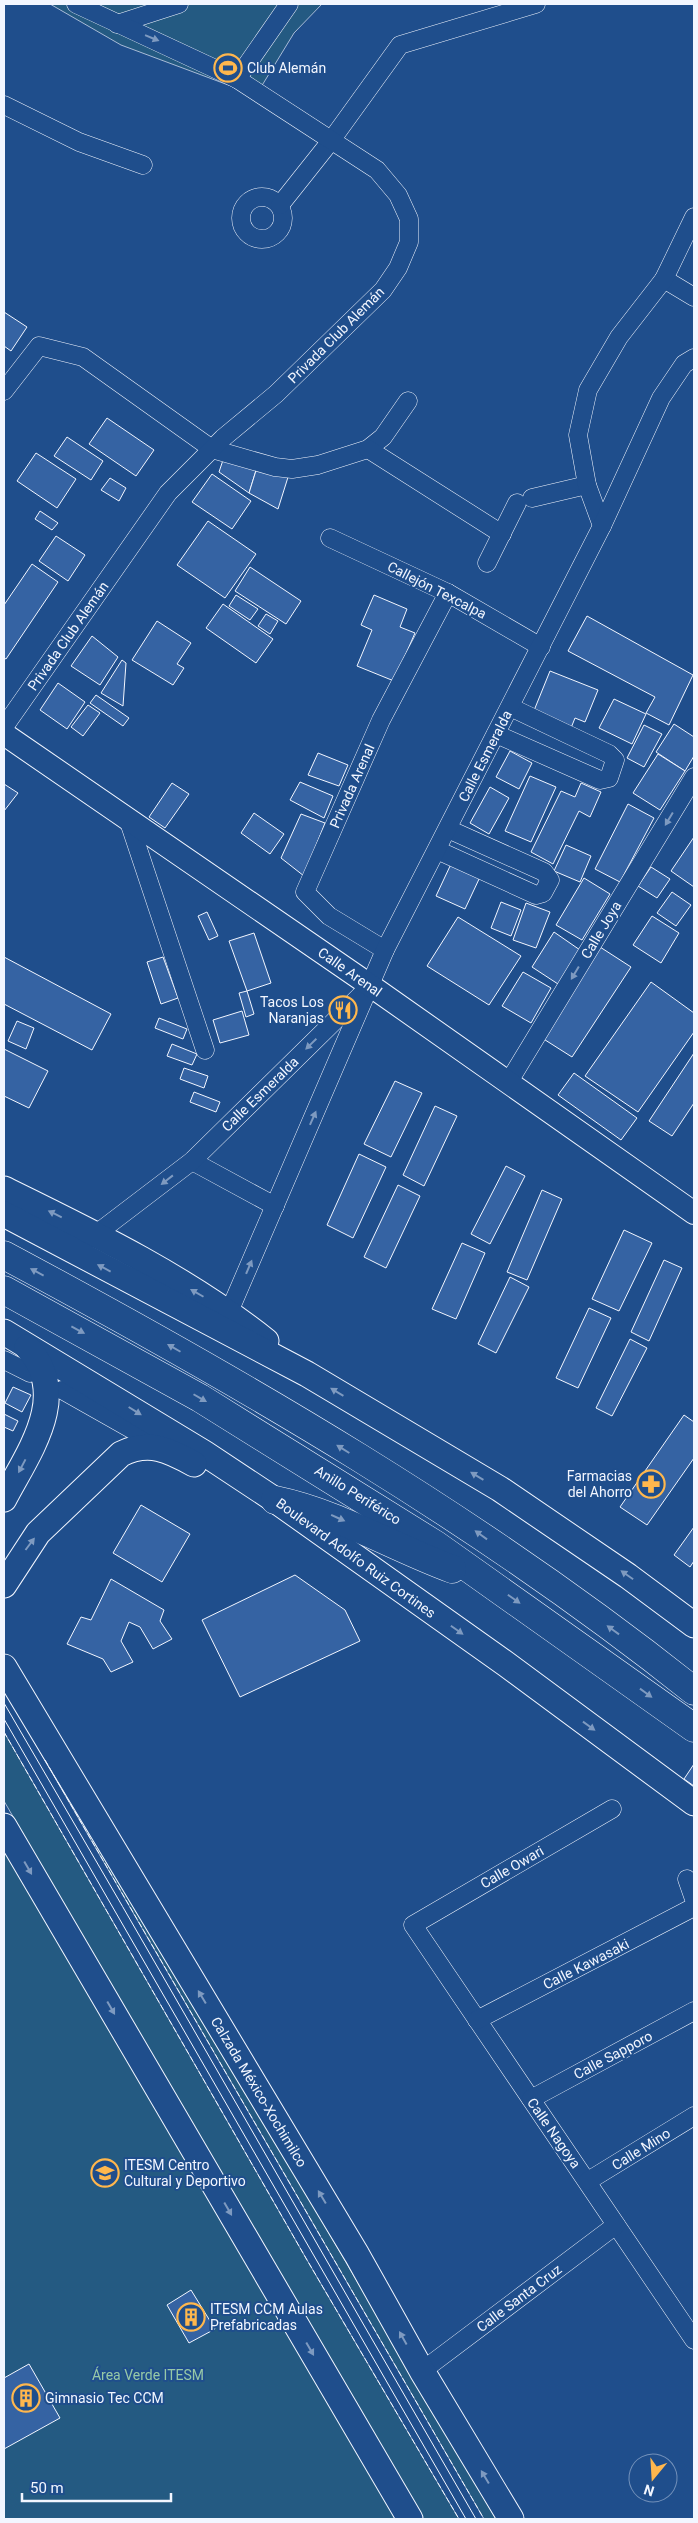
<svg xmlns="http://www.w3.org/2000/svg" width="698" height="2523" viewBox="0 0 698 2523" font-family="Roboto,sans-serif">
<rect width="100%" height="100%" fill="#1f4e8c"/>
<g fill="#245a82" stroke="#a8bbd7">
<path d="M50,4H322L294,33L258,92H247L121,45Z"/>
<path d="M21,1719L205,2021L496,2519H484Z"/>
<path d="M4,1732L307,2260L459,2519H422L281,2280L4,1801Z"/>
<path d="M4,1834L396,2519H4Z"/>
</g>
<g fill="#3563a3" stroke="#f2f6ff">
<path d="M4,312L27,327L11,351L4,346Z"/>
<path d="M107,418L154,450L136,476L89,444Z"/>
<path d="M67,437L103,461L91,480L54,456Z"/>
<path d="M36,453L76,479L57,508L17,481Z"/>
<path d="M225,454L258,464L249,493L219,472Z"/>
<path d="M258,464L289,474L278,509L249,493Z"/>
<path d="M212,474L251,501L232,529L192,502Z"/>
<path d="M110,478L126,488L119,501L101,490Z"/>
<path d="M40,511L58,523L52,530L35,519Z"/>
<path d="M208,521L256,554L225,598L177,565Z"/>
<path d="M56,536L85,555L68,581L39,561Z"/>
<path d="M32,564L58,582L6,659L4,658V605Z"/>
<path d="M250,567L301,601L286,624L235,591Z"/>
<path d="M236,595L258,609L250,620L229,606Z"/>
<path d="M374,595L407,609L400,627L415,633L394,681L357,666L372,630L361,625Z"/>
<path d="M223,604L273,639L256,663L206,628Z"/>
<path d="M266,614L278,621L270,634L258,626Z"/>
<path d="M587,616L693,675L669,725L646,713L655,697L568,651Z"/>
<path d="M157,621L191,643L177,664L184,668L173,685L132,660Z"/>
<path d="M92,636L118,657L100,685L71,666Z"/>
<path d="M122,660L126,663L123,706L101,693Z"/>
<path d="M550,671L598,690L585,722L575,718L571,728L533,713Z"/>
<path d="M58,683L85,702L67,729L40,710Z"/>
<path d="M96,695L129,718L123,726L90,703Z"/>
<path d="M614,699L646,714L632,744L599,728Z"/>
<path d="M88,705L100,713L83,736L71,727Z"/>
<path d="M674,724L694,737V756L685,771L656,752Z"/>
<path d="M644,725L662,734L644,767L627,758Z"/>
<path d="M510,751L532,763L519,789L496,777Z"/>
<path d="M318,753L348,765L339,786L308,775Z"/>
<path d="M658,754L685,771L660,810L633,793Z"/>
<path d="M530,776L556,787L531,842L505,831Z"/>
<path d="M300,782L333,796L324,818L290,800Z"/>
<path d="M172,783L189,794L165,828L149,817Z"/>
<path d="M581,783L601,792L590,817L579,811L553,864L531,852L561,791L575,797Z"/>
<path d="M4,784L18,793L4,811Z"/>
<path d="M490,787L509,798L489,834L470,823Z"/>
<path d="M628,804L654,818L620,882L595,869Z"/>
<path d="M254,813L284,834L270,854L241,833Z"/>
<path d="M301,814L325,823L304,876L281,858Z"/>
<path d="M694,837V887L671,871Z"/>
<path d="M566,845L591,856L580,882L554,871Z"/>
<path d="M451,864L480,877L465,909L436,896Z"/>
<path d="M651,867L670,879L657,898L638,886Z"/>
<path d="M584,878L610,894L582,940L556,925Z"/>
<path d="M672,892L691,905L676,926L657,913Z"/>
<path d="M501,902L521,910L511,936L491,928Z"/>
<path d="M526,903L550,912L536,948L513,940Z"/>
<path d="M207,912L218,936L209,940L198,916Z"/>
<path d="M652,916L679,933L661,963L633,945Z"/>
<path d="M458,917L521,956L489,1005L427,966Z"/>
<path d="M554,932L580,950L558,984L532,967Z"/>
<path d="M254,933L271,983L247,991L229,941Z"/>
<path d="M600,947L631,967L572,1057L542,1038Z"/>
<path d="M4,957L111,1014L92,1050L4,1004Z"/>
<path d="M163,957L178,998L161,1004L147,962Z"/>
<path d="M523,972L551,988L531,1023L502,1006Z"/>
<path d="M651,982L694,1013V1032L638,1112L585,1076Z"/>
<path d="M247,991L254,1014L246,1017L239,993Z"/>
<path d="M242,1011L249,1035L220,1043L213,1020Z"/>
<path d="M159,1018L187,1029L183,1039L155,1028Z"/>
<path d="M17,1021L34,1028L26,1049L8,1041Z"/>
<path d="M172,1044L197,1054L192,1065L167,1056Z"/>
<path d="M4,1049L48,1071L29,1108L4,1096Z"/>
<path d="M694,1053V1103L672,1136L649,1121Z"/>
<path d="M184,1068L208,1076L204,1088L180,1079Z"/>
<path d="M574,1073L637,1118L621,1140L558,1095Z"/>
<path d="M395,1081L422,1093L391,1157L364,1144Z"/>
<path d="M194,1092L220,1102L216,1112L190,1102Z"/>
<path d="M435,1106L457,1116L424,1186L403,1175Z"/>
<path d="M359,1154L386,1167L353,1238L327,1225Z"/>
<path d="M506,1166L525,1176L490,1244L471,1234Z"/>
<path d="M398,1185L420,1196L386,1268L364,1257Z"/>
<path d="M542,1190L562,1199L527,1280L507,1272Z"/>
<path d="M624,1230L652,1243L619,1311L592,1299Z"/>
<path d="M462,1243L485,1253L456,1319L432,1309Z"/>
<path d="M664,1260L682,1268L649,1341L631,1332Z"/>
<path d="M510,1277L529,1287L496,1353L478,1344Z"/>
<path d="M589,1308L611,1318L578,1388L556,1378Z"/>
<path d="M630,1339L647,1348L612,1416L596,1408Z"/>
<path d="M13,1387L31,1395L22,1412L5,1403Z"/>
<path d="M4,1414L18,1421L13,1431L4,1427Z"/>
<path d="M684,1415L694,1422V1458L647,1525L620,1507Z"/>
<path d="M141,1505L190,1534L162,1582L113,1553Z"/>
<path d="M694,1527V1561L690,1567L674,1555Z"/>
<path d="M295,1575L345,1610L360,1641L240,1697L202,1620Z"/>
<path d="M111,1579L164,1610L160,1621L172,1639L153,1649L140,1627L129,1622L121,1641L133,1662L111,1672L103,1659L67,1644L81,1617L91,1620Z"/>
<path d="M694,1764V1786L684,1779Z"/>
<path d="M191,2290L215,2329L189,2343L167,2305Z"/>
<path d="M29,2364L60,2418L4,2449V2378Z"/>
</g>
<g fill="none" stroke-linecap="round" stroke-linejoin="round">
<g stroke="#f2f6ff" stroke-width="19">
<g id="minor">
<path d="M117,24L179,4"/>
<path d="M237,79L289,4"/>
<path d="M4,105L79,142L143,165"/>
<circle cx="262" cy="218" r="21"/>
<path d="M280,205L330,142L400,45L536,4"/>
<path d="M664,279L694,297"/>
<path d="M4,391L39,346L83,357L212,449L275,467L292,469L318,465L368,449L383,437L408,401"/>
<path d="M368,449L502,534"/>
<path d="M532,498L587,485"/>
<path d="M602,526L587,485L578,435L588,390L619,337L664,279L694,217"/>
<path d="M330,538L448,593L541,647"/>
<path d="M487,563L517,503"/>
<path d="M4,727L168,493L223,438L276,394L383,290L398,268L409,242V219L398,195L377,170L237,79L76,4"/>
<path d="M496,734L600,780L609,778L615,760L609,754L510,707"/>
<path d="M128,819L205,1050"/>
<path d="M437,850L536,895L543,893L550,880L544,872L448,829"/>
<path d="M385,950L329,916L305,892L381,720L448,593"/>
<path d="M508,1083L694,777"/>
<path d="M192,1161L275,1206"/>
<path d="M87,1241L192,1161L363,993"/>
<path d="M229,1312L385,950L602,526L661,398L684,364L694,358"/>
<path d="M4,1360L30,1373"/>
<path d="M62,1390L161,1446"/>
<path d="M612,1809L413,1925L694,2340"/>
<path d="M687,1879L694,1899"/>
<path d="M477,2020L694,1907"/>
<path d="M531,2099L694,2011"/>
<path d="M588,2181L694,2116"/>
<path d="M422,2371L616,2225"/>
</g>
</g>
<g stroke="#f2f6ff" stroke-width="24">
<path id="tertiary" d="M4,734L371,986L694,1213"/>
</g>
<g stroke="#f2f6ff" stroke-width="27">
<g id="secondary">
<path d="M4,1189C94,1233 187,1278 266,1341"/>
<path d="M4,1214L307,1374L500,1489L628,1576L694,1625"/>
<path d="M4,1332L204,1453L275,1500L506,1664L694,1803"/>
<path d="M4,1499C28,1453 72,1395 27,1347"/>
<path d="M4,1585L38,1533L121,1454C149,1440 169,1450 194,1464"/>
<path d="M4,1667L357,2255L422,2371L511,2519"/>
<path d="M4,1826L410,2519"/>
</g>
</g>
<g stroke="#f2f6ff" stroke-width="29">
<g id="motorway">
<path d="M4,1255C243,1383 481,1521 694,1691"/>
<path d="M4,1290L200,1398L436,1545L694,1728"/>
<path d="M275,1500C338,1513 392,1547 452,1569"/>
</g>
</g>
<use href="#minor" stroke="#1f4e8c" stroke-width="18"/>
<use href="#tertiary" stroke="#1f4e8c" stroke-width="22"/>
<use href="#secondary" stroke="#1f4e8c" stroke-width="25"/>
<use href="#motorway" stroke="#1f4e8c" stroke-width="28"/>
<g stroke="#f2f6ff" stroke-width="1">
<path d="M4,1703C163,1974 318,2247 476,2519"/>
<path d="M4,1719L466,2519"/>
</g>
<g stroke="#f2f6ff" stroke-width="1" stroke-dasharray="6 2.5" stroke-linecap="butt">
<path d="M4,1732L307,2260L459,2519"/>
<path d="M45,1760L484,2519"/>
</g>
</g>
<defs><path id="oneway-solid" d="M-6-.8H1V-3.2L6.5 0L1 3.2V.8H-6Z" transform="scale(1.25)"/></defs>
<g fill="#7e9ac0">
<use href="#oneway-solid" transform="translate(152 38) rotate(22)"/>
<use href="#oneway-solid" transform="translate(669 819) rotate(121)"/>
<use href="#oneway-solid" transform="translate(575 973) rotate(121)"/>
<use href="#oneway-solid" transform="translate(311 1044) rotate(136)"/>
<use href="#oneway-solid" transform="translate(313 1118) rotate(-66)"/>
<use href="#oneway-solid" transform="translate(167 1180) rotate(142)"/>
<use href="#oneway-solid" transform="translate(55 1214) rotate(-154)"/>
<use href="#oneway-solid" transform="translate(249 1267) rotate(-67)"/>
<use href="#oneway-solid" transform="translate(104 1268) rotate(-152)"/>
<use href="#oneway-solid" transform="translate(37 1272) rotate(-152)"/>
<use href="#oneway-solid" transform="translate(197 1293) rotate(-150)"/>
<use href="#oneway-solid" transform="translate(78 1330) rotate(28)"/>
<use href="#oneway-solid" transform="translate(174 1348) rotate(-150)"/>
<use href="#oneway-solid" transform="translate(337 1392) rotate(-149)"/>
<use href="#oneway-solid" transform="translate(200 1398) rotate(30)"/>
<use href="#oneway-solid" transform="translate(135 1411) rotate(32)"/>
<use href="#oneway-solid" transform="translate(343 1449) rotate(-148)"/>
<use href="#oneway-solid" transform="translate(22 1466) rotate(118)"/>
<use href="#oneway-solid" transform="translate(477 1476) rotate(-149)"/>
<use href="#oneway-solid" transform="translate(338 1518) rotate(24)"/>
<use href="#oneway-solid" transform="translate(481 1535) rotate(-144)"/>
<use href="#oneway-solid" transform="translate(30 1544) rotate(-53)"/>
<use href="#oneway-solid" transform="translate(627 1575) rotate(-145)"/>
<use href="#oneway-solid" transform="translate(514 1599) rotate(35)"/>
<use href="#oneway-solid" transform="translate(457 1630) rotate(35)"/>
<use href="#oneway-solid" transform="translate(613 1630) rotate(-144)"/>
<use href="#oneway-solid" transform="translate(646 1693) rotate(36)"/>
<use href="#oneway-solid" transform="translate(589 1726) rotate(36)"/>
<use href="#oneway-solid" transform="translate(28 1868) rotate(60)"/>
<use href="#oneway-solid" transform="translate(202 1997) rotate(-121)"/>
<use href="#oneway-solid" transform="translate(111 2008) rotate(60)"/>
<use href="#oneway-solid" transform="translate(322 2197) rotate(-121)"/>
<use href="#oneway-solid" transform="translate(228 2209) rotate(60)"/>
<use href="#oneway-solid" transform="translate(403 2338) rotate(-119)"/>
<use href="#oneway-solid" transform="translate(310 2349) rotate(60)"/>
<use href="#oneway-solid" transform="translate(485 2477) rotate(-121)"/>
</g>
<defs>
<g id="stadium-ring" transform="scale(1.4375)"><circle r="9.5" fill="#1f4e8c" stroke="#ffb74d" stroke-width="1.5"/><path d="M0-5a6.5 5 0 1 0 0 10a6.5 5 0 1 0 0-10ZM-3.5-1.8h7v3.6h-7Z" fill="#ffb74d"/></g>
<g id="restaurant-ring" transform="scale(1.4375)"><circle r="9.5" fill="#1f4e8c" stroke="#ffb74d" stroke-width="1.5"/><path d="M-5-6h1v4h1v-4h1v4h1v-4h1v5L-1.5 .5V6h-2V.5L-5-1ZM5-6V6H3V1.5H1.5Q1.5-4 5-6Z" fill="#ffb74d"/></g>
<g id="pharmacy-ring" transform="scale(1.4375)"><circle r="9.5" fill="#1f4e8c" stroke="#ffb74d" stroke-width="1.5"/><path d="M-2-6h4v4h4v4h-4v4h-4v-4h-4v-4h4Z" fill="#ffb74d"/></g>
<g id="university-ring" transform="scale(1.4375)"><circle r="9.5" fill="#1f4e8c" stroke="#ffb74d" stroke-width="1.5"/><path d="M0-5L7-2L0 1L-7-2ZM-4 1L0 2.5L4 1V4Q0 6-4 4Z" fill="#ffb74d"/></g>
<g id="building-ring" transform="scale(1.4375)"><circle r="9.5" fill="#1f4e8c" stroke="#ffb74d" stroke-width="1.5"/><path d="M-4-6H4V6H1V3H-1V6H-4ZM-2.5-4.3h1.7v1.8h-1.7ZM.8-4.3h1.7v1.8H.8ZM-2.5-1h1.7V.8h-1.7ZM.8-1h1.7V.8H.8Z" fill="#ffb74d"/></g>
</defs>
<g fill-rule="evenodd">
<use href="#stadium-ring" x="228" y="68"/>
<use href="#restaurant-ring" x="343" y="1010"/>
<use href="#pharmacy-ring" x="651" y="1484"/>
<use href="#university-ring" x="105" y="2173"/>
<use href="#building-ring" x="191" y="2317"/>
<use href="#building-ring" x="26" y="2398"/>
</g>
<g text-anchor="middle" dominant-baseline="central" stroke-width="4" stroke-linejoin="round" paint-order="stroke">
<g font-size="14" fill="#f2f6ff" stroke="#1f4e8c" text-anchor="start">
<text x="247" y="68">Club Alemán</text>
<text x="324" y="1002" text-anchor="end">Tacos Los<tspan x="324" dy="16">Naranjas</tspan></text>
<text x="632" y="1476" text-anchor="end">Farmacias<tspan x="632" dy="16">del Ahorro</tspan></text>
<text x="124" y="2165">ITESM Centro<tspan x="124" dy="16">Cultural y Deportivo</tspan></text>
<text x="210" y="2309">ITESM CCM Aulas<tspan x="210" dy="16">Prefabricadas</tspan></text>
<text x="45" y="2398">Gimnasio Tec CCM</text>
</g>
<g font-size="14" fill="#f2f6ff" stroke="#1f4e8c">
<text transform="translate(336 335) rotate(-45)">Privada Club Alemán</text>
<text transform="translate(437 590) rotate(27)">Callejón Texcalpa</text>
<text transform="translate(68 636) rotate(-55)">Privada Club Alemán</text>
<text transform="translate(485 756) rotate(-63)">Calle Esmeralda</text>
<text transform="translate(352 786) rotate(-66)">Privada Arenal</text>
<text transform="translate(601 930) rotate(-59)">Calle Joya</text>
<text transform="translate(350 972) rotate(35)">Calle Arenal</text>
<text transform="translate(260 1094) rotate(-44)">Calle Esmeralda</text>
<text transform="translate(358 1495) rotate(32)">Anillo Periférico</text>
<text transform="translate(356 1558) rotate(36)">Boulevard Adolfo Ruiz Cortines</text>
<text transform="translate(512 1867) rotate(-30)">Calle Owari</text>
<text transform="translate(586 1964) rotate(-27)">Calle Kawasaki</text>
<text transform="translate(613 2055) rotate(-28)">Calle Sapporo</text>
<text transform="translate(259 2092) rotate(59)">Calzada México-Xochimilco</text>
<text transform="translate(554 2133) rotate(55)">Calle Nagoya</text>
<text transform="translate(641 2149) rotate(-32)">Calle Mino</text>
<text transform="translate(519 2298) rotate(-37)">Calle Santa Cruz</text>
</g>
<g font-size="14" fill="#97c8a6" stroke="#1f4e8c">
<text x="148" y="2375">Área Verde ITESM</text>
</g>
</g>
<rect width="698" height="2523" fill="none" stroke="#f2f6ff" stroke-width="10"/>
<g transform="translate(653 2478) rotate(198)"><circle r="24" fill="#1f4e8c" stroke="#7391ba"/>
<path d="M0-4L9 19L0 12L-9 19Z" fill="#ffb74d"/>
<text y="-8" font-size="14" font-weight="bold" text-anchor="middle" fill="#f2f6ff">N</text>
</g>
<path d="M22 2493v8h149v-8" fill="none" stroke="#f2f6ff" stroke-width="2.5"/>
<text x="30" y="2493" font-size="15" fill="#f2f6ff" stroke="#1f4e8c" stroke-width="4" paint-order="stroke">50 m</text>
</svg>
